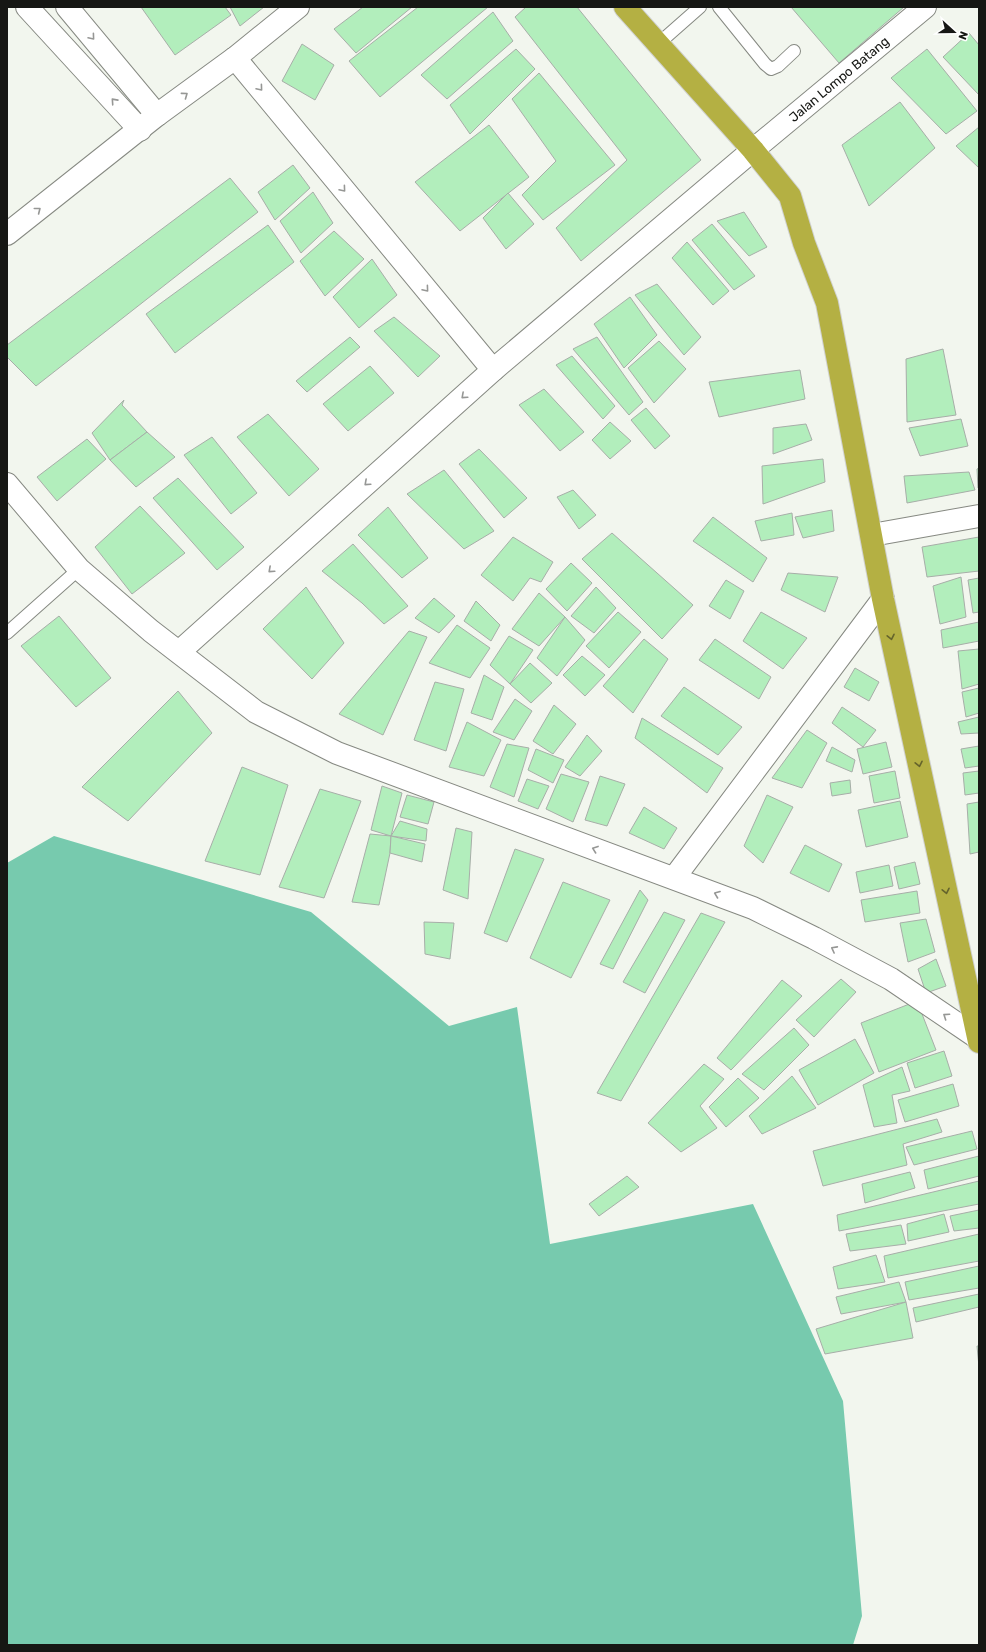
<svg xmlns="http://www.w3.org/2000/svg" width="986" height="1652" viewBox="0 0 986 1652" font-family="Rubik,sans-serif">
<rect width="100%" height="100%" fill="#f2f6ee"/>
<path fill="#77caae" d="M54,836L311,912L449,1026L517,1007L550,1244L753,1204L843,1401L862,1616L853,1645H7V863Z"/>
<g fill="#b2eebc" stroke="#a7aea8">
<path d="M141,7H225L231,15L175,55Z"/>
<path d="M230,7H264L240,26Z"/>
<path d="M363,7H412L356,53L334,29Z"/>
<path d="M418,7H488L380,97L349,61Z"/>
<path d="M526,7H577L701,160L581,261L556,228L627,160L515,17Z"/>
<path d="M791,7H904L839,63Z"/>
<path d="M493,12L513,41L447,99L421,75Z"/>
<path d="M969,33L979,45V95L943,57Z"/>
<path d="M302,44L334,65L315,100L282,81Z"/>
<path d="M516,49L535,69L470,134L450,105Z"/>
<path d="M927,49L977,111L946,134L891,78Z"/>
<path d="M539,73L615,165L543,220L522,195L556,161L512,99Z"/>
<path d="M900,102L935,148L869,206L842,145Z"/>
<path d="M489,125L529,177L460,231L415,182Z"/>
<path d="M979,127V168L956,146Z"/>
<path d="M293,165L310,188L275,220L258,192Z"/>
<path d="M230,178L258,212L36,386L7,357V345Z"/>
<path d="M313,192L333,223L301,253L280,221Z"/>
<path d="M508,193L534,224L506,249L483,218Z"/>
<path d="M744,212L767,247L749,256L717,221Z"/>
<path d="M712,224L755,276L734,290L692,240Z"/>
<path d="M268,225L294,262L175,353L146,314Z"/>
<path d="M334,231L364,259L325,296L300,261Z"/>
<path d="M687,242L729,291L713,305L672,258Z"/>
<path d="M372,259L397,295L359,328L333,297Z"/>
<path d="M657,284L701,337L684,355L635,295Z"/>
<path d="M630,297L657,335L624,368L594,324Z"/>
<path d="M394,317L440,356L418,377L374,331Z"/>
<path d="M350,337L360,347L307,392L296,381Z"/>
<path d="M597,337L643,402L629,415L573,349Z"/>
<path d="M659,341L686,369L654,403L628,368Z"/>
<path d="M943,349L956,415L907,422L906,359Z"/>
<path d="M572,356L615,406L603,419L556,365Z"/>
<path d="M370,366L394,393L348,431L323,404Z"/>
<path d="M800,370L805,399L719,417L709,382Z"/>
<path d="M544,389L584,432L560,451L519,405Z"/>
<path d="M124,400L122,405L147,432L110,460L92,433Z"/>
<path d="M646,408L670,436L655,449L631,420Z"/>
<path d="M268,414L319,469L289,496L237,437Z"/>
<path d="M961,419L968,446L920,456L909,428Z"/>
<path d="M610,422L631,441L610,459L592,440Z"/>
<path d="M806,424L812,440L773,454V428Z"/>
<path d="M147,432L175,457L136,487L110,460Z"/>
<path d="M212,437L257,493L231,514L184,455Z"/>
<path d="M87,439L106,459L57,501L37,477Z"/>
<path d="M479,449L527,498L504,518L459,464Z"/>
<path d="M823,459L825,482L763,504L762,466Z"/>
<path d="M979,468V488H978L977,469Z"/>
<path d="M444,470L494,531L464,549L407,494Z"/>
<path d="M969,472L975,490L907,503L904,476Z"/>
<path d="M178,478L244,547L217,570L153,498Z"/>
<path d="M573,490L596,515L579,529L557,497Z"/>
<path d="M140,506L185,553L132,594L95,547Z"/>
<path d="M388,507L428,558L402,578L358,535Z"/>
<path d="M832,510L834,531L803,538L795,517Z"/>
<path d="M792,513L794,535L761,541L755,521Z"/>
<path d="M713,517L767,558L753,582L693,541Z"/>
<path d="M612,533L693,605L662,639L582,559Z"/>
<path d="M513,537L553,562L541,582L530,578L513,601L481,575Z"/>
<path d="M979,537V571L927,577L922,547Z"/>
<path d="M353,544L408,606L384,624L362,603L322,571Z"/>
<path d="M571,563L592,583L567,611L546,589Z"/>
<path d="M788,573L838,577L825,612L781,590Z"/>
<path d="M961,577L966,617L940,624L933,586Z"/>
<path d="M979,578V612L973,613L968,580Z"/>
<path d="M726,580L744,591L730,619L709,606Z"/>
<path d="M306,587L344,643L312,679L263,629Z"/>
<path d="M596,587L616,608L594,633L571,616Z"/>
<path d="M539,593L565,617L539,646L512,629Z"/>
<path d="M434,598L455,616L439,633L415,618Z"/>
<path d="M476,601L500,625L491,641L464,621Z"/>
<path d="M618,612L641,632L609,668L586,646Z"/>
<path d="M761,612L807,638L783,669L743,641Z"/>
<path d="M59,616L111,678L76,707L21,646Z"/>
<path d="M565,617L585,640L557,676L537,658Z"/>
<path d="M979,622V641L943,648L941,630Z"/>
<path d="M457,625L490,648L470,678L429,663Z"/>
<path d="M409,631L427,637L383,735L339,714Z"/>
<path d="M509,636L533,650L510,684L490,665Z"/>
<path d="M644,639L668,659L633,713L603,686Z"/>
<path d="M715,639L771,677L759,699L699,660Z"/>
<path d="M979,649V684L962,689L958,651Z"/>
<path d="M582,656L605,675L585,696L563,675Z"/>
<path d="M530,663L552,683L531,703L510,684Z"/>
<path d="M855,668L879,682L869,701L844,687Z"/>
<path d="M484,675L504,687L492,720L471,713Z"/>
<path d="M435,682L464,689L446,751L414,740Z"/>
<path d="M684,687L742,727L718,755L661,716Z"/>
<path d="M979,688V713L966,717L962,692Z"/>
<path d="M178,691L212,733L128,821L82,787Z"/>
<path d="M515,699L532,711L514,740L493,732Z"/>
<path d="M554,705L576,724L553,754L533,741Z"/>
<path d="M842,707L876,730L863,747L832,723Z"/>
<path d="M979,717V733L961,734L958,722Z"/>
<path d="M642,718L723,768L707,793L635,738Z"/>
<path d="M467,722L501,740L484,776L449,767Z"/>
<path d="M807,730L827,743L802,788L772,778Z"/>
<path d="M587,735L602,751L580,776L565,767Z"/>
<path d="M886,742L892,767L863,774L857,749Z"/>
<path d="M507,744L529,748L514,797L490,787Z"/>
<path d="M979,746V766L965,768L961,749Z"/>
<path d="M832,747L855,760L852,772L826,761Z"/>
<path d="M536,749L564,760L553,783L528,770Z"/>
<path d="M242,767L288,785L260,875L205,861Z"/>
<path d="M895,771L900,798L874,803L869,776Z"/>
<path d="M979,771V793L965,795L963,773Z"/>
<path d="M561,774L589,782L573,822L546,809Z"/>
<path d="M600,776L625,784L607,826L585,820Z"/>
<path d="M527,779L549,786L538,809L518,801Z"/>
<path d="M850,780L851,793L832,796L830,783Z"/>
<path d="M382,786L402,793L391,836L371,830Z"/>
<path d="M320,789L361,801L324,898L279,887Z"/>
<path d="M407,795L434,802L428,824L400,817Z"/>
<path d="M767,795L793,807L763,863L744,846Z"/>
<path d="M900,801L908,837L866,847L858,810Z"/>
<path d="M979,802V852L970,854L967,804Z"/>
<path d="M644,807L677,828L664,849L629,833Z"/>
<path d="M400,821L427,829L426,841L391,836Z"/>
<path d="M456,828L472,832L468,899L443,890Z"/>
<path d="M370,834L391,836L390,853L379,905L352,902Z"/>
<path d="M391,836L425,844L422,862L390,853Z"/>
<path d="M805,845L842,864L829,892L790,873Z"/>
<path d="M515,849L544,859L507,942L484,933Z"/>
<path d="M915,862L920,884L899,889L894,867Z"/>
<path d="M889,865L893,886L860,893L856,872Z"/>
<path d="M563,882L610,900L571,978L530,958Z"/>
<path d="M640,890L648,900L613,969L600,964Z"/>
<path d="M917,891L920,913L865,922L861,900Z"/>
<path d="M664,912L685,920L645,993L623,982Z"/>
<path d="M701,913L725,922L621,1101L597,1093Z"/>
<path d="M926,919L935,952L908,962L900,923Z"/>
<path d="M424,922L454,923L450,959L425,954Z"/>
<path d="M936,959L946,986L926,993L918,969Z"/>
<path d="M841,979L856,992L814,1037L796,1020Z"/>
<path d="M782,980L802,996L731,1070L717,1058Z"/>
<path d="M917,1001L936,1050L879,1072L861,1023Z"/>
<path d="M794,1028L809,1045L764,1090L742,1074Z"/>
<path d="M855,1039L874,1073L818,1105L799,1070Z"/>
<path d="M944,1051L952,1076L915,1088L907,1063Z"/>
<path d="M704,1064L724,1079L700,1106L717,1128L681,1152L648,1123Z"/>
<path d="M902,1067L910,1091L892,1095L897,1123L874,1127L863,1085Z"/>
<path d="M792,1076L816,1108L762,1134L749,1116Z"/>
<path d="M738,1078L759,1098L726,1127L709,1107Z"/>
<path d="M953,1084L959,1106L905,1122L898,1100Z"/>
<path d="M937,1119L942,1132L903,1144L907,1165L823,1186L813,1151Z"/>
<path d="M972,1131L977,1149L914,1165L906,1147Z"/>
<path d="M979,1156V1176L928,1189L924,1170Z"/>
<path d="M910,1172L915,1188L865,1203L862,1184Z"/>
<path d="M627,1176L639,1187L599,1216L589,1204Z"/>
<path d="M979,1181V1204L839,1231L837,1215Z"/>
<path d="M979,1210V1228L954,1231L950,1216Z"/>
<path d="M944,1214L949,1232L908,1241L907,1224Z"/>
<path d="M901,1225L906,1244L850,1251L846,1234Z"/>
<path d="M979,1234V1261L888,1278L884,1256Z"/>
<path d="M876,1255L885,1282L838,1289L833,1267Z"/>
<path d="M979,1266V1288L909,1300L905,1282Z"/>
<path d="M899,1282L906,1302L841,1314L836,1297Z"/>
<path d="M979,1294V1307L916,1322L913,1308Z"/>
<path d="M906,1302L913,1338L825,1354L816,1329Z"/>
<path d="M977,1346H979V1367Z"/>
</g>
<g fill="none" stroke-linecap="round" stroke-linejoin="round">
<g stroke="#868982" stroke-width="14">
<g id="lane">
<path d="M719,7L765,64L771,69L778,66L794,51"/>
<path d="M658,44L700,7"/>
<path d="M7,633L79,569"/>
</g>
</g>
<g stroke="#868982" stroke-width="24">
<g id="street">
<path d="M27,7L140,130"/>
<path d="M67,7L157,115"/>
<path d="M235,58L493,370"/>
<path d="M7,234L157,115L235,58L298,7"/>
<path d="M7,484L79,569L151,631L256,712L337,753L753,908L814,938L891,979L978,1038"/>
<path d="M872,535L979,516"/>
<path id="s1" d="M179,652L493,370L753,150L925,7"/>
<path d="M674,878L883,599"/>
</g>
</g>
<g stroke="#d0d1d0" stroke-width="24">
<path id="highway" d="M625,7L753,150L790,196L804,243L827,303L883,599L979,1042"/>
</g>
<use href="#lane" stroke="#fff" stroke-width="12"/>
<use href="#street" stroke="#fff" stroke-width="22"/>
<use href="#highway" stroke="#b4b043" stroke-width="22"/>
</g>
<defs><path id="oneway-chevron" d="M-2-3.5L2.5 0L-2 3.5" fill="none" stroke-width="1.6" stroke-linecap="round" stroke-linejoin="round"/></defs>
<g stroke="#969795">
<use href="#oneway-chevron" transform="translate(92 37) rotate(50)"/>
<use href="#oneway-chevron" transform="translate(260 88) rotate(50)"/>
<use href="#oneway-chevron" transform="translate(185 95) rotate(-36)"/>
<use href="#oneway-chevron" transform="translate(114 101) rotate(-132)"/>
<use href="#oneway-chevron" transform="translate(343 189) rotate(50)"/>
<use href="#oneway-chevron" transform="translate(38 210) rotate(-38)"/>
<use href="#oneway-chevron" transform="translate(426 289) rotate(50)"/>
<use href="#oneway-chevron" transform="translate(464 396) rotate(138)"/>
<use href="#oneway-chevron" transform="translate(367 483) rotate(138)"/>
<use href="#oneway-chevron" transform="translate(271 570) rotate(138)"/>
<use href="#oneway-chevron" transform="translate(595 849) rotate(-160)"/>
<use href="#oneway-chevron" transform="translate(717 894) rotate(-159)"/>
<use href="#oneway-chevron" transform="translate(834 949) rotate(-152)"/>
<use href="#oneway-chevron" transform="translate(946 1016) rotate(-146)"/>
</g>
<g stroke="#65642c">
<use href="#oneway-chevron" transform="translate(891 637) rotate(78)"/>
<use href="#oneway-chevron" transform="translate(919 764) rotate(78)"/>
<use href="#oneway-chevron" transform="translate(946 891) rotate(78)"/>
</g>
<g text-anchor="middle" dominant-baseline="central" stroke-width="3.5" stroke-linejoin="round" paint-order="stroke">
<g font-size="13" fill="#161714" stroke="#fff">
<text stroke="none"><textPath href="#s1" startOffset="874">Jalan Lompo Batang</textPath></text>
</g>
</g>
<rect width="986" height="1652" fill="none" stroke="#161714" stroke-width="16"/>
<g transform="translate(954 32) rotate(111)" stroke="#ffffff" stroke-width="3" paint-order="stroke">
<path d="M0-3L7 15L0 10L-7 15Z" fill="#161714"/>
<text y="-6" font-size="11" font-weight="bold" text-anchor="middle" fill="#161714">N</text>
</g>
</svg>
